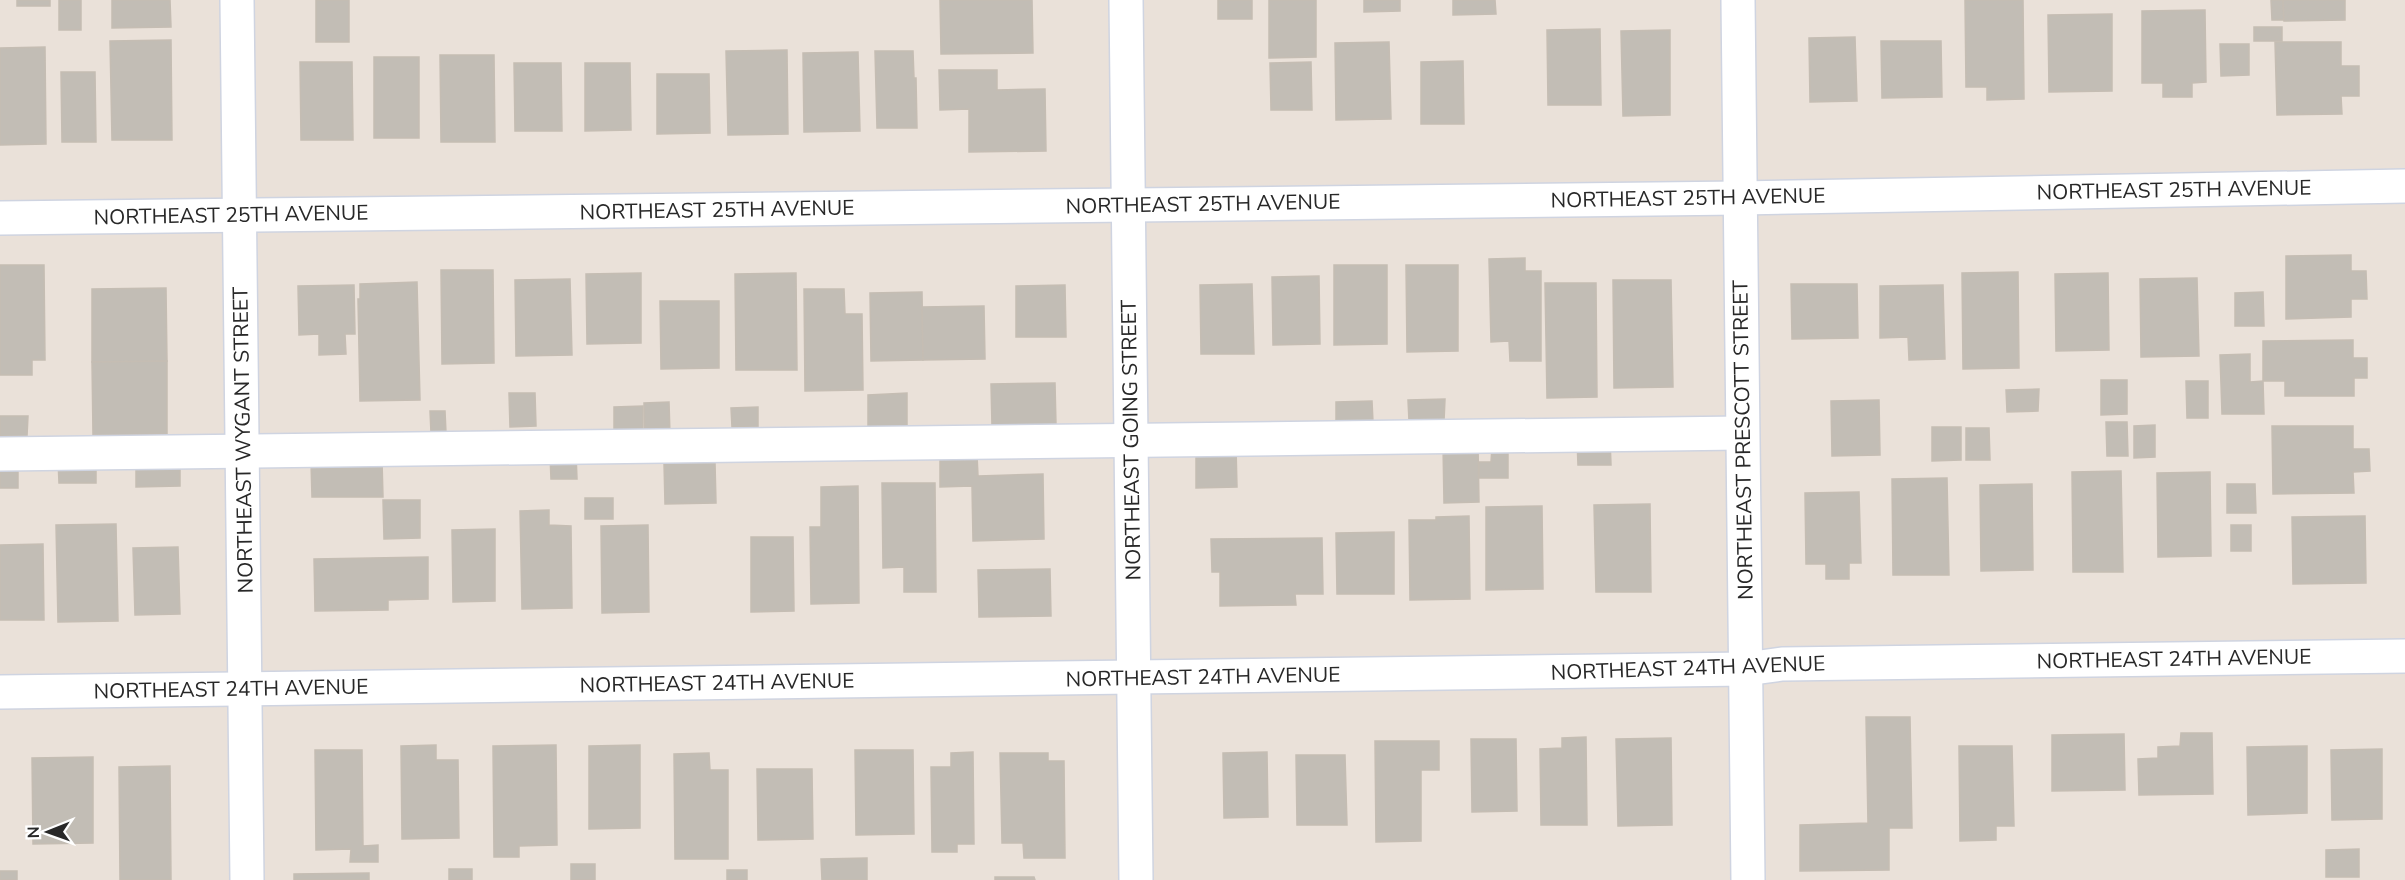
<svg xmlns="http://www.w3.org/2000/svg" width="2405" height="880" viewBox="0 0 2405 880" font-family="'Nunito Sans',sans-serif">
<rect width="100%" height="100%" fill="#eae1d9"/>
<g fill="#c2bdb5" stroke="#c5bdb3" stroke-width="1.5">
<rect x="17" y="0" width="33" height="6"/>
<rect x="59" y="0" width="22" height="30"/>
<path d="M112,0H170L171,27L112,28Z"/>
<rect x="316" y="0" width="33" height="42"/>
<path d="M940,0H1032L1033,53L941,54Z"/>
<rect x="1218" y="0" width="34" height="19"/>
<path d="M1269,0H1316V57L1269,58Z"/>
<path d="M1364,0H1400V11L1364,12Z"/>
<path d="M1453,0H1495L1496,14L1453,15Z"/>
<path d="M1965,0H2023L2024,99L1987,100V87H1966Z"/>
<path d="M2271,0H2283L2284,20H2272Z"/>
<path d="M2283,0H2345V20L2284,21Z"/>
<path d="M2205,10L2206,82L2192,83V97H2163V83H2142V11Z"/>
<path d="M2112,14V91L2049,92L2048,15Z"/>
<rect x="2254" y="27" width="28" height="14"/>
<path d="M1600,29L1601,105H1548L1547,30Z"/>
<path d="M1670,30V115L1623,116L1621,31Z"/>
<path d="M1855,37L1857,101L1810,102L1809,38Z"/>
<path d="M171,40L172,140H112L110,41Z"/>
<path d="M1881,41H1941L1942,97L1882,98Z"/>
<path d="M1389,42L1391,119L1336,120L1335,43Z"/>
<path d="M2275,42H2341V66H2359V96H2341L2342,114L2277,115Z"/>
<path d="M2220,44H2249V75L2221,76Z"/>
<path d="M45,47L46,144L0,145V48Z"/>
<path d="M787,50L788,134L728,135L726,51Z"/>
<path d="M875,51H913L914,78H916L917,128H877Z"/>
<path d="M858,52L860,131L804,132L803,53Z"/>
<path d="M440,55H494L495,142H441Z"/>
<rect x="374" y="57" width="45" height="81"/>
<path d="M1463,61L1464,124H1421V62Z"/>
<path d="M300,62H352L353,140H301Z"/>
<path d="M1311,62L1312,110H1271L1270,63Z"/>
<path d="M514,63H561L562,131H515Z"/>
<path d="M585,63H630L631,130L585,131Z"/>
<path d="M939,70H997V90L1045,89L1046,151L969,152V109L940,110Z"/>
<path d="M61,72H95L96,142H62Z"/>
<path d="M657,74H709L710,133L657,134Z"/>
<path d="M2351,255V271H2366L2367,299H2351V317L2286,319V256Z"/>
<path d="M1525,258V271H1541V361H1510L1509,341L1491,342L1489,259Z"/>
<path d="M0,265H44L45,360H32V375H0Z"/>
<path d="M1334,265H1387V344L1334,345Z"/>
<path d="M1406,265H1458V351L1407,352Z"/>
<path d="M441,270H493L494,363L442,364Z"/>
<path d="M2018,272L2019,368L1963,369L1962,273Z"/>
<path d="M641,273V343L587,344L586,274Z"/>
<path d="M796,273L797,370H736L735,274Z"/>
<path d="M2108,273L2109,350L2056,351L2055,274Z"/>
<path d="M1319,276L1320,344L1273,345L1272,277Z"/>
<path d="M2197,278L2199,356L2141,357L2140,279Z"/>
<path d="M570,279L572,355L516,356L515,280Z"/>
<path d="M1613,280H1671L1673,387L1614,388Z"/>
<path d="M417,282L420,400L360,401L358,299H360V284Z"/>
<path d="M1545,283H1596L1597,397L1547,398Z"/>
<path d="M1252,284L1254,354H1201L1200,285Z"/>
<path d="M1791,284H1857L1858,338L1792,339Z"/>
<path d="M354,285L355,334H345L346,354L319,355V334L299,335L298,286Z"/>
<path d="M1065,285L1066,337H1016V286Z"/>
<path d="M1943,285L1945,359L1909,360L1908,337L1880,338V286Z"/>
<path d="M166,288L167,361L92,362V289Z"/>
<path d="M804,289H844L845,314H862L863,390L805,391Z"/>
<path d="M922,292L923,360L871,361L870,293Z"/>
<path d="M2263,292L2264,326H2235V293Z"/>
<path d="M660,301H719V368L661,369Z"/>
<path d="M984,306L985,359L923,360L922,307Z"/>
<path d="M2353,340V358H2367V378H2354V396H2285V381H2263V341Z"/>
<path d="M2250,354V382L2263,381L2264,414H2222L2220,355Z"/>
<path d="M167,361V434L93,435L92,362Z"/>
<path d="M2101,380H2127V414L2101,415Z"/>
<path d="M2186,381H2208V418H2187Z"/>
<path d="M1055,383L1056,425L992,426L991,384Z"/>
<path d="M2039,389L2038,411L2007,412L2006,390Z"/>
<path d="M509,393H535L536,426L510,427Z"/>
<path d="M907,393V428L868,429V395Z"/>
<path d="M1445,399L1444,421H1409L1408,400Z"/>
<path d="M1879,400L1880,455L1832,456L1831,401Z"/>
<path d="M1372,401L1373,422H1336V402Z"/>
<path d="M669,402L670,435L645,436L644,403Z"/>
<path d="M643,406V440H614V407Z"/>
<path d="M758,407V427H732L731,408Z"/>
<path d="M430,411H445L446,433H431Z"/>
<path d="M0,416H28L27,436H0Z"/>
<path d="M2106,422H2127L2128,456H2107Z"/>
<path d="M2155,425V457L2134,458V426Z"/>
<path d="M2272,426H2353V449H2369L2370,471L2353,472L2354,493L2273,494Z"/>
<path d="M1932,427H1961V460L1932,461Z"/>
<path d="M1966,428H1989L1990,460H1966Z"/>
<path d="M1610,439L1611,465H1578L1577,440Z"/>
<path d="M1443,445H1478L1479,502L1444,503Z"/>
<path d="M1492,447H1508V478H1479V462H1491Z"/>
<path d="M1196,448H1236L1237,487L1196,488Z"/>
<path d="M576,454L577,479H551L550,455Z"/>
<path d="M977,455L978,476L1043,474L1044,539L973,541L972,486L940,487V456Z"/>
<path d="M58,460H96V483H59Z"/>
<path d="M382,461L383,497H312L311,462Z"/>
<path d="M136,462H180V486L136,487Z"/>
<path d="M664,463H715L716,503L665,504Z"/>
<rect x="0" y="465" width="18" height="23"/>
<path d="M2121,471L2123,572H2073L2072,472Z"/>
<path d="M2210,472L2211,556L2158,557L2157,473Z"/>
<path d="M1947,478L1949,575H1893L1892,479Z"/>
<path d="M882,483H935L936,592H904V567L883,568Z"/>
<path d="M2032,484L2033,570L1981,571L1980,485Z"/>
<path d="M2227,484H2255L2256,513H2227Z"/>
<path d="M858,486L859,603L811,604L810,527H821V487Z"/>
<path d="M1859,492L1861,563H1849V579H1826V564H1806L1805,493Z"/>
<rect x="585" y="498" width="28" height="21"/>
<path d="M383,500H420V538L384,539Z"/>
<path d="M1650,504L1651,592H1596L1594,505Z"/>
<path d="M1542,506L1543,589L1486,590V507Z"/>
<path d="M549,510V525L571,526L572,608L522,609L520,511Z"/>
<path d="M1469,516L1470,599L1410,600L1409,520H1436V517Z"/>
<path d="M2365,516L2366,583L2293,584L2292,517Z"/>
<path d="M116,524L118,621L58,622L56,525Z"/>
<path d="M648,525L649,612L602,613L601,526Z"/>
<rect x="2231" y="525" width="20" height="26"/>
<path d="M495,529V601L453,602L452,530Z"/>
<path d="M1394,532V594H1337L1336,533Z"/>
<path d="M751,537H793L794,611L751,612Z"/>
<path d="M1322,538L1323,594H1295L1296,605L1220,606V572H1212L1211,539Z"/>
<path d="M43,544L44,620H0V545Z"/>
<path d="M178,547L180,614L135,615L133,548Z"/>
<path d="M428,557V599L388,600V610L315,611L314,559Z"/>
<path d="M1050,569L1051,616L979,617L978,570Z"/>
<path d="M1866,717H1910L1912,828H1889V870L1800,871V825L1868,823Z"/>
<path d="M2181,733H2212L2213,794L2139,795L2138,759L2158,758V747L2180,746Z"/>
<path d="M2124,734L2125,790L2052,791V735Z"/>
<path d="M1586,737L1587,825H1541L1540,749L1562,748V738Z"/>
<path d="M1671,738L1672,825L1618,826L1616,739Z"/>
<path d="M1471,739H1516L1517,811L1472,812Z"/>
<path d="M1375,741H1439V770H1421V841L1376,842Z"/>
<path d="M436,745V760H458L459,838L402,839L401,746Z"/>
<path d="M556,745L557,845L519,846V857H494L493,746Z"/>
<path d="M640,745V828L589,829V746Z"/>
<path d="M1959,746H2012L2014,826H1996V840L1960,841Z"/>
<path d="M2307,746V813L2248,815L2247,747Z"/>
<path d="M2382,749V819L2332,820L2331,750Z"/>
<path d="M315,750H362L363,846L378,845V862H350L351,849L316,850Z"/>
<path d="M855,750H913L914,834L856,835Z"/>
<path d="M973,752L974,844H957V852H932L931,767H951V753Z"/>
<path d="M1267,752L1268,817L1224,818L1223,753Z"/>
<path d="M709,753L710,770H728V859H675L674,754Z"/>
<path d="M1000,753H1048V761H1064L1065,858H1024L1023,843H1002Z"/>
<path d="M1296,755H1345L1347,825H1297Z"/>
<path d="M93,757V843L33,844L32,758Z"/>
<path d="M170,766L171,880H120L119,767Z"/>
<path d="M757,769H812L813,839L758,840Z"/>
<path d="M2359,849V877H2326V850Z"/>
<path d="M867,858V880H822L821,859Z"/>
<rect x="571" y="864" width="24" height="16"/>
<rect x="449" y="869" width="23" height="11"/>
<rect x="727" y="870" width="20" height="10"/>
<rect x="0" y="871" width="17" height="9"/>
<path d="M369,873V880H294V874Z"/>
<path d="M995,877H1034L1035,880H995Z"/>
</g>
<g fill="none" stroke-linecap="round" stroke-linejoin="round">
<g stroke="#cfd4e1" stroke-width="36">
<g id="minor">
<path d="M237,0L247,880"/>
<path d="M1126,0L1136,880"/>
<path d="M1738,0L1748,880"/>
<path d="M0,218L1740,198L2405,186"/>
<path d="M0,454L1742,433"/>
<path d="M0,692L1746,669L1782,664L2405,656"/>
</g>
</g>
<use href="#minor" stroke="#fff" stroke-width="33"/>
</g>
<g text-anchor="middle" dominant-baseline="central" stroke-width="5" stroke-linejoin="round" paint-order="stroke">
<g font-size="21" fill="#282828" stroke="#fff">
<text transform="translate(2174 190) rotate(-1)">NORTHEAST 25TH AVENUE</text>
<text transform="translate(1688 198) rotate(-1)">NORTHEAST 25TH AVENUE</text>
<text transform="translate(1203 204) rotate(-1)">NORTHEAST 25TH AVENUE</text>
<text transform="translate(717 210) rotate(-1)">NORTHEAST 25TH AVENUE</text>
<text transform="translate(231 215) rotate(-1)">NORTHEAST 25TH AVENUE</text>
<text transform="translate(243 440) rotate(-91)">NORTHEAST WYGANT STREET</text>
<text transform="translate(1131 440) rotate(-91)">NORTHEAST GOING STREET</text>
<text transform="translate(1743 440) rotate(-91)">NORTHEAST PRESCOTT STREET</text>
<text transform="translate(2174 659) rotate(-1)">NORTHEAST 24TH AVENUE</text>
<text transform="translate(1688 668) rotate(-2)">NORTHEAST 24TH AVENUE</text>
<text transform="translate(1203 677) rotate(-1)">NORTHEAST 24TH AVENUE</text>
<text transform="translate(717 683) rotate(-1)">NORTHEAST 24TH AVENUE</text>
<text transform="translate(231 689) rotate(-1)">NORTHEAST 24TH AVENUE</text>
</g>
</g>
<g transform="translate(48 832) rotate(269)" stroke="#ffffff" stroke-width="4.5" paint-order="stroke">
<path d="M0-4.5L10 22L0 15L-10 22Z" fill="#282828"/>
<text y="-9" font-size="16" font-weight="bold" text-anchor="middle" fill="#282828">N</text>
</g>
</svg>
